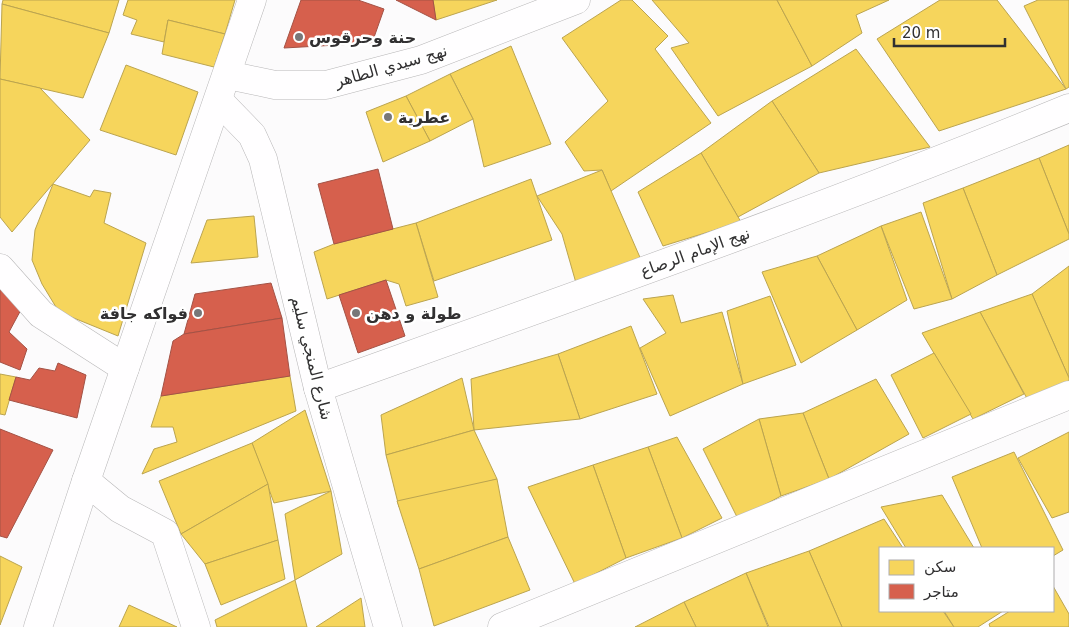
<svg xmlns="http://www.w3.org/2000/svg" width="1069" height="627" viewBox="0 0 1069 627" font-family="'DejaVu Sans','Noto Naskh Arabic',sans-serif">
<rect width="100%" height="100%" fill="#fcfbfc"/>
<g fill="#f6d55c" stroke="#bba44f">
<path d="M3,0H119L109,33L2,4Z"/>
<path d="M128,0H235L225,34L168,20L164,42L131,34L137,20L123,15Z"/>
<path d="M433,0H497L436,20Z"/>
<path d="M621,0H632L668,36L655,49L711,123L611,191L602,170L584,171L565,142L608,101L562,38Z"/>
<path d="M652,0H777L812,66L718,116L671,48L689,43Z"/>
<path d="M777,0H889L856,15L862,33L812,66Z"/>
<path d="M940,0H997L1066,89L939,131L877,39Z"/>
<path d="M1038,0H1069V87L1066,89L1024,6Z"/>
<path d="M2,4L109,33L83,98L0,79Z"/>
<path d="M168,20L225,34L214,67L162,54Z"/>
<path d="M511,46L551,144L484,167L473,119L450,74Z"/>
<path d="M856,49L930,147L819,173L772,101Z"/>
<path d="M126,65L198,92L176,155L100,130Z"/>
<path d="M450,74L473,119L430,141L406,96Z"/>
<path d="M0,79L40,88L90,140L12,232L0,217Z"/>
<path d="M406,96L430,141L383,162L366,112Z"/>
<path d="M772,101L819,173L738,217L701,153Z"/>
<path d="M1069,145V234L1039,158Z"/>
<path d="M701,153L741,222L663,246L638,192Z"/>
<path d="M1039,158L1069,234V239L997,275L963,188Z"/>
<path d="M602,170L642,262L576,283L562,234L537,196Z"/>
<path d="M531,179L552,240L434,281L416,223Z"/>
<path d="M53,184L90,197L94,190L111,193L104,223L146,243L118,336L59,312L42,284L32,260L35,230Z"/>
<path d="M963,188L997,275L952,299L923,203Z"/>
<path d="M921,212L952,299L914,309L881,226Z"/>
<path d="M254,216L258,257L191,263L207,220Z"/>
<path d="M416,223L438,297L406,306L399,284L386,280L327,299L314,252L334,244Z"/>
<path d="M881,226L907,300L857,330L817,256Z"/>
<path d="M817,256L857,330L801,363L762,272Z"/>
<path d="M1069,266V378L1032,294Z"/>
<path d="M1032,294L1069,378V384L1030,404L980,312Z"/>
<path d="M673,295L681,323L722,312L743,384L670,416L640,348L666,333L643,299Z"/>
<path d="M770,296L796,365L743,384L727,311Z"/>
<path d="M980,312L1024,394L973,419L922,333Z"/>
<path d="M631,326L657,394L580,419L558,354Z"/>
<path d="M934,353L971,414L923,438L891,375Z"/>
<path d="M558,354L580,419L474,430L471,379Z"/>
<path d="M0,374L16,377L5,415L0,414Z"/>
<path d="M290,376L296,411L142,474L154,449L177,442L173,427H151L161,396Z"/>
<path d="M462,378L474,430L386,455L381,415Z"/>
<path d="M876,379L909,434L829,479L803,413Z"/>
<path d="M305,410L331,491L274,503L252,443Z"/>
<path d="M803,413L829,479L781,496L759,419Z"/>
<path d="M759,419L781,496L738,519L703,449Z"/>
<path d="M474,430L497,479L399,507L386,455Z"/>
<path d="M1069,432V512L1052,518L1018,458Z"/>
<path d="M677,437L722,518L682,538L648,447Z"/>
<path d="M252,443L268,484L181,534L159,481Z"/>
<path d="M648,447L682,538L626,558L593,465Z"/>
<path d="M1014,452L1063,550L1053,556V548H982L952,477Z"/>
<path d="M593,465L626,558L575,584L528,487Z"/>
<path d="M497,479L508,537L419,569L397,501Z"/>
<path d="M268,484L278,540L205,564L181,534Z"/>
<path d="M331,491L342,554L295,580L285,514Z"/>
<path d="M942,495L974,548H906L881,507Z"/>
<path d="M884,519L903,548H880V611H943L954,627H842L809,551Z"/>
<path d="M508,537L530,590L434,626L419,569Z"/>
<path d="M278,540L285,579L221,605L205,564Z"/>
<path d="M809,551L842,627H769L746,573Z"/>
<path d="M0,556L22,567L0,625Z"/>
<path d="M746,573L768,627H696L684,602Z"/>
<path d="M295,580L307,627H217L215,620Z"/>
<path d="M1053,586L1069,614V627H990L989,624L1010,611H1053Z"/>
<path d="M361,598L365,627H316Z"/>
<path d="M684,602L696,627H635Z"/>
<path d="M129,605L177,627H119Z"/>
<path d="M944,611H1003L978,627H954Z"/>
</g>
<g fill="#d6604d" stroke="#a45245">
<path d="M301,0H358L384,9L372,43L284,48Z"/>
<path d="M396,0H433L436,20Z"/>
<path d="M378,169L393,229L334,244L318,184Z"/>
<path d="M386,280L405,336L358,353L339,295Z"/>
<path d="M0,283L23,306L9,332L27,349L20,370L0,362Z"/>
<path d="M271,283L282,318L184,334L195,294Z"/>
<path d="M282,318L290,376L161,396L173,341L184,334Z"/>
<path d="M58,363L86,375L77,418L9,400L16,377L30,380L39,368L55,371Z"/>
<path d="M0,429L53,450L7,538L0,536Z"/>
</g>
<g fill="none" stroke-linecap="round" stroke-linejoin="round">
<g stroke="#b8b7b8" stroke-width="29">
<g id="minor">
<path d="M228,75L275,85H326L421,60L576,0"/>
<path d="M0,268L41,314L125,368"/>
<path d="M318,388C569,298 822,209 1069,108"/>
<path d="M86,481L120,509L165,533L196,627"/>
<path d="M38,627L86,481L252,0"/>
<path d="M502,627L1069,395"/>
</g>
</g>
<g stroke="#b8b7b8" stroke-width="29">
<path id="tertiary" d="M219,101L252,135L263,159L318,388L388,627"/>
</g>
<use href="#minor" stroke="#fffeff" stroke-width="28"/>
<use href="#tertiary" stroke="#fffeff" stroke-width="28"/>
</g>
<g fill="#787778" stroke="#fff" stroke-width="2">
<circle cx="299" cy="37" r="5"/>
<circle cx="388" cy="117" r="5"/>
<circle cx="198" cy="313" r="5"/>
<circle cx="356" cy="313" r="5"/>
</g>
<g text-anchor="middle" dominant-baseline="central" stroke-width="5" stroke-linejoin="round" paint-order="stroke">
<g font-size="16" font-weight="bold" fill="#313031" stroke="#fff" text-anchor="start">
<text x="309" y="37">حنة وحرقوس</text>
<text x="398" y="117">عطرية</text>
<text x="188" y="313" text-anchor="end">فواكه جافة</text>
<text x="366" y="313">طولة و دهن</text>
</g>
<g font-size="16" fill="#313031" stroke="#fff">
<text transform="translate(391 66) rotate(-16)">نهج سيدي الطاهر</text>
<text transform="translate(695 252) rotate(-20)">نهج الإمام الرصاع</text>
<text transform="translate(312 358) rotate(76)">شارع المنجي سليم</text>
</g>
</g>
<rect x="879" y="547" width="175" height="65" fill="#ffffff" stroke="#adacad"/>
<rect x="889" y="560" width="25" height="15" fill="#f6d55c" stroke="#adacad"/>
<text x="924" y="572" font-size="15" fill="#313031">سكن</text>
<rect x="889" y="584" width="25" height="15" fill="#d6604d" stroke="#adacad"/>
<text x="924" y="597" font-size="15" fill="#313031">متاجر</text>
<path d="M894 38v8h111v-8" fill="none" stroke="#313031" stroke-width="2.5"/>
<text x="902" y="38" font-size="15" fill="#313031" stroke="#ffffff" stroke-width="4" paint-order="stroke">20 m</text>
</svg>
